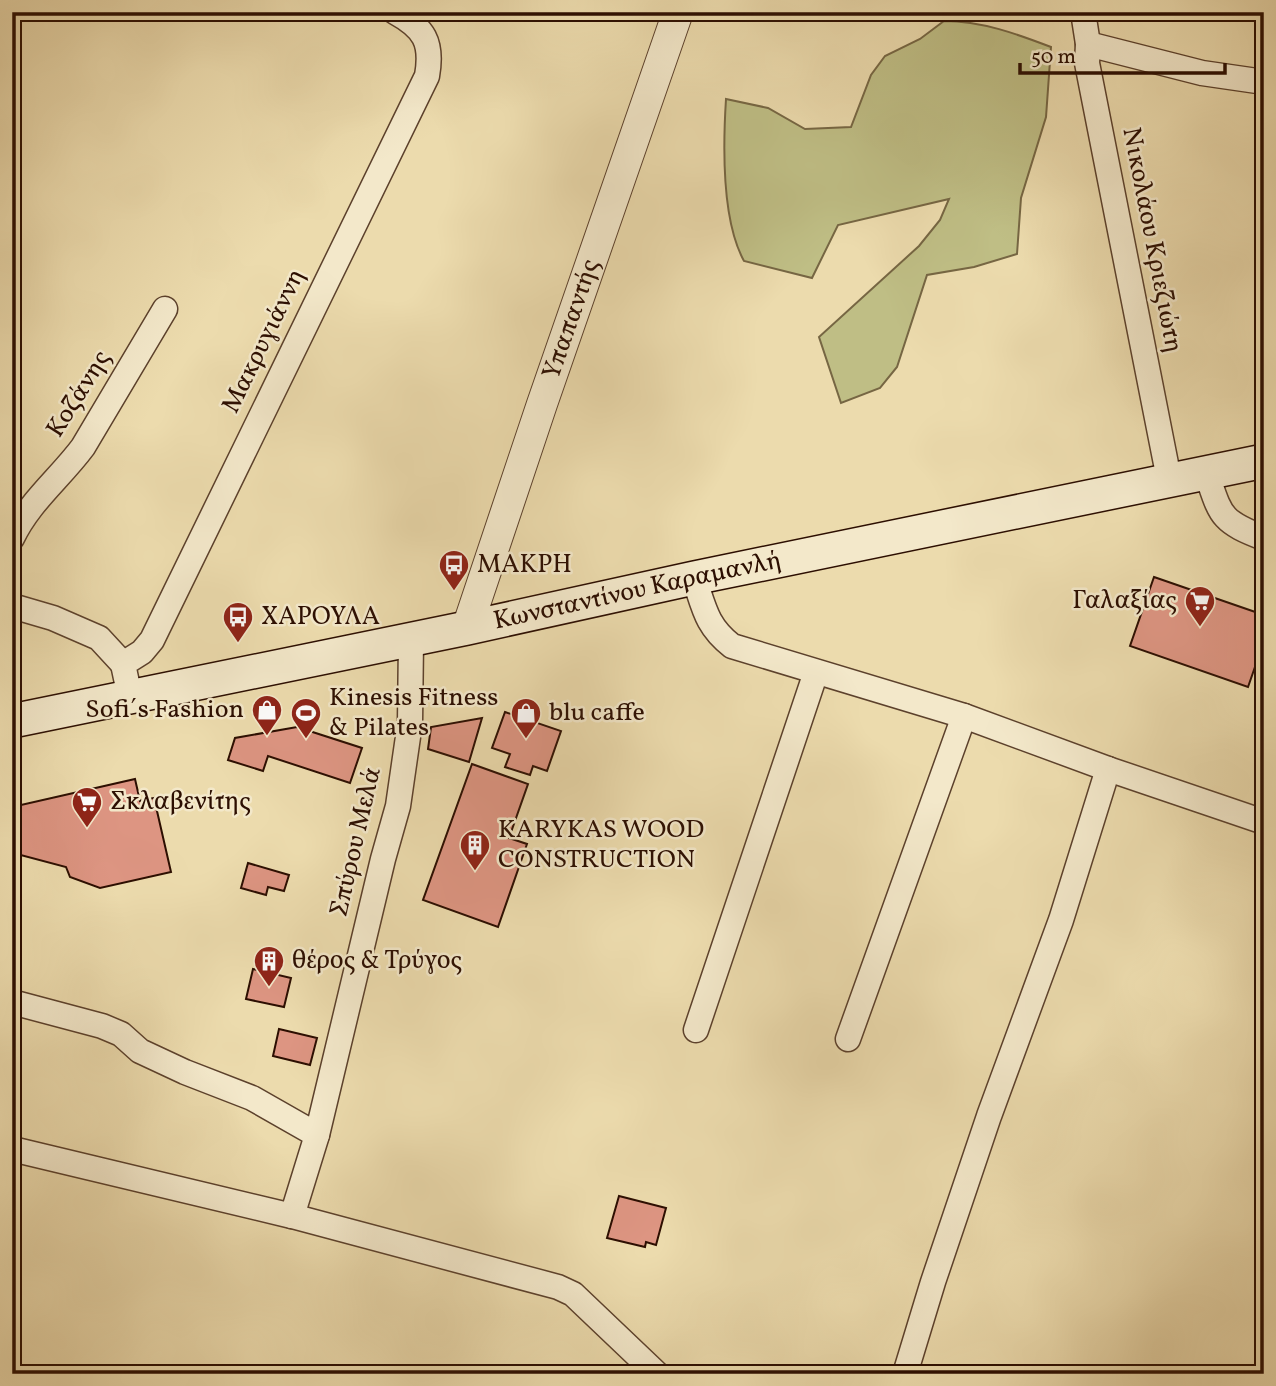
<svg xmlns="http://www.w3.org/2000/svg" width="1276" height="1386" viewBox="0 0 1276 1386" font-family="Vollkorn,serif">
<rect width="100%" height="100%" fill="#ecdbad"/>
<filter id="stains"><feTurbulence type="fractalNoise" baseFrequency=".00286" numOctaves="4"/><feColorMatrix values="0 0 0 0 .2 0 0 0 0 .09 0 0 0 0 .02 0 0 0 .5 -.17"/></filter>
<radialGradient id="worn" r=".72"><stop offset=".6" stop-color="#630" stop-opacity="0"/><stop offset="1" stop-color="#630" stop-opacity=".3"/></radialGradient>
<path fill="#bfbe85" stroke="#766643" stroke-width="2" d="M944,21C982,21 1017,34 1051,47L1046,117L1021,198L1017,254L974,267L927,275L897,367L880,388L841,403L819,337L919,246L940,220L949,199L838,225L812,278L744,261C721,219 723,146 726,99L768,108L805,129L851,127L871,75L885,56L920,39Z"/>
<g fill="#dd9582" stroke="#2c0e01" stroke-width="2">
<path d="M1154,577L1264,615V641L1248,687L1130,646Z"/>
<path d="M505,712L561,731L547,771L533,766L530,775L505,767L510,754L492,748Z"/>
<path d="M482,718L469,762L428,749L431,727Z"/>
<path d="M297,727L362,748L350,783L268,756L263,771L228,760L235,738Z"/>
<path d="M472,764L528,784L509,838L527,844L498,927L423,900Z"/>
<path d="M135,779L140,801L154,798L171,872L100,888L70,877L66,867L13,853L12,807Z"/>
<path d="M248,863L289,875L284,891L268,887L266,895L241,888Z"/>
<path d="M253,969L291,978L284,1007L246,999Z"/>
<path d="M279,1029L317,1038L310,1065L273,1056Z"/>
<path d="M619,1196L666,1208L656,1245L646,1242L645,1247L607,1238Z"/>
</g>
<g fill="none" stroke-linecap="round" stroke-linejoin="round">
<g stroke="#5c412c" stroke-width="27">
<g id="minor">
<path d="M1083,12L1088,44L1087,63L1169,479"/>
<path d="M1088,44L1202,73L1264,82"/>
<path d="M1206,472C1221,515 1219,521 1264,538"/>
<path d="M12,538C29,502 60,478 83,447L165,309"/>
<path d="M694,578C704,607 706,626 732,646L964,716L1108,769L1264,822"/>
<path d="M12,606L53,618L99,638L123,664"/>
<path d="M130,697L123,664L142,652L152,640L427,76C433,42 424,28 395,12"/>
<path d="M12,1002L102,1026L121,1034L140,1051L185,1072L252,1098L317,1135"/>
<path d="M696,1030L816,672"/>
<path d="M848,1039L964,716"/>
<path d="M12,1149L292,1216L558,1287L573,1294L657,1374"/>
<path d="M292,1216L317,1135L383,859L398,806L410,723L411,640"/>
<path d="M905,1374L933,1282L989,1116L1061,920L1108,769"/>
</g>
</g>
<g stroke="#5c412c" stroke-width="32">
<g id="tertiary">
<path id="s1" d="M467,628L542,404L678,12"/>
</g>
</g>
<g stroke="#2c0e01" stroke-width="36">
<g id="secondary">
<path id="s2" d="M12,721L467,628L694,578L1264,461"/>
</g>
</g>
<use href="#minor" stroke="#f3e8ca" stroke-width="24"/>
<use href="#tertiary" stroke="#f3e8ca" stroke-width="30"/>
<use href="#secondary" stroke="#f3e8ca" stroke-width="33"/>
</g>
<defs>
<g id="bus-pin" transform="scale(1.575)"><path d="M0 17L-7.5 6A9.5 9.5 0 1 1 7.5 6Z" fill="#8f2418" stroke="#f3e8ca"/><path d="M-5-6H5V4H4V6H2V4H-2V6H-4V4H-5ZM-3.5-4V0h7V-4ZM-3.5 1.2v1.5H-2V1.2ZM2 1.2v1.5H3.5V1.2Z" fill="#fff"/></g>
<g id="supermarket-pin" transform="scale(1.575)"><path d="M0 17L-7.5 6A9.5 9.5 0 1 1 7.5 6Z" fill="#8f2418" stroke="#f3e8ca"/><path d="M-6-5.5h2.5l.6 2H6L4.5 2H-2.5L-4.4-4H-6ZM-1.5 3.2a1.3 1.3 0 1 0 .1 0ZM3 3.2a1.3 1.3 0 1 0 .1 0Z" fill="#fff"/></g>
<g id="shop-pin" transform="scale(1.575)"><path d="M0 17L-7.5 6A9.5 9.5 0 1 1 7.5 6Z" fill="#8f2418" stroke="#f3e8ca"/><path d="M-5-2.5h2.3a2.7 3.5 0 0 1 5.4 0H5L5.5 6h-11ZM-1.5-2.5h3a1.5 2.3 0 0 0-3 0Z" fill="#fff"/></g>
<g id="stadium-pin" transform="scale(1.575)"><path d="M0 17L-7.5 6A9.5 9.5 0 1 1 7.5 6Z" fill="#8f2418" stroke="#f3e8ca"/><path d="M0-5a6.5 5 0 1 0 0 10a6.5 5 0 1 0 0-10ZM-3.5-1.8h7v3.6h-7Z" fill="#fff"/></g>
<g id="building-pin" transform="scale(1.575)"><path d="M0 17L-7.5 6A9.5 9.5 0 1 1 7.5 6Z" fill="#8f2418" stroke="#f3e8ca"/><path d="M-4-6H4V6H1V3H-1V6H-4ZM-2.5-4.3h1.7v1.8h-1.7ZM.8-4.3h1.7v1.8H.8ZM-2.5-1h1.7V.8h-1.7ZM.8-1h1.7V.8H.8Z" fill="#fff"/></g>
</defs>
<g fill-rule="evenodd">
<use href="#bus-pin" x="454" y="565"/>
<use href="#supermarket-pin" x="1200" y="601"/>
<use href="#bus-pin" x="238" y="617"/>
<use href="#shop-pin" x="267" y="710"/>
<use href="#stadium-pin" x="306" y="713"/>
<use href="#shop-pin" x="526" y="713"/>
<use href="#supermarket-pin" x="87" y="802"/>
<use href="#building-pin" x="475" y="845"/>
<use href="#building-pin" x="269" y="961"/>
</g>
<g text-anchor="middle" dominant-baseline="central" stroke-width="5" stroke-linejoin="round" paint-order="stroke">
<g font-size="26" fill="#2c0e01" stroke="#f3e8ca">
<text transform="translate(1152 240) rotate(79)">Νικολάου Κριεζιώτη</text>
<text stroke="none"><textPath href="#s1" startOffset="326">Υπαπαντής</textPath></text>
<text transform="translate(264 341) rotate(-64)">Μακρυγιάννη</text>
<text transform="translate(79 394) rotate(-58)">Κοζάνης</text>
<text stroke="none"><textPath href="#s2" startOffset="639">Κωνσταντίνου Καραμανλή</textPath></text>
<text transform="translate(356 842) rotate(-77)">Σπύρου Μελά</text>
</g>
<g font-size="26" fill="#2c0e01" stroke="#f3e8ca" text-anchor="start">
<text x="477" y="565">ΜΑΚΡΗ</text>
<text x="1177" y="601" text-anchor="end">Γαλαξίας</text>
<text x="261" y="617">ΧΑΡΟΥΛΑ</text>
<text x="329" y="698">Kinesis Fitness<tspan x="329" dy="30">&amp; Pilates</tspan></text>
<text x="244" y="710" text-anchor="end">Sofi´s Fashion</text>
<text x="549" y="713">blu caffe</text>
<text x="110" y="802">Σκλαβενίτης</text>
<text x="498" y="830">KARYKAS WOOD<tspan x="498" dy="30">CONSTRUCTION</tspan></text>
<text x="292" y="961">θέρος &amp; Τρύγος</text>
</g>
</g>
<rect width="1276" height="1386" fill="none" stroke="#ecdbad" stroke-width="42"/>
<rect x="14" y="14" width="1248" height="1358" fill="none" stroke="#2c0e01" stroke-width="3.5"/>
<rect x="21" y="21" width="1234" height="1344" fill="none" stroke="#2c0e01" stroke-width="2"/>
<path d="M1020 63v10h205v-10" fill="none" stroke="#2c0e01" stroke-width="3.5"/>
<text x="1031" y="63" font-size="21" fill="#2c0e01" stroke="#f3e8ca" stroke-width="5" paint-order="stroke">50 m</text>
<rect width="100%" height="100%" filter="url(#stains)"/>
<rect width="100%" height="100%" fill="url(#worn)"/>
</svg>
